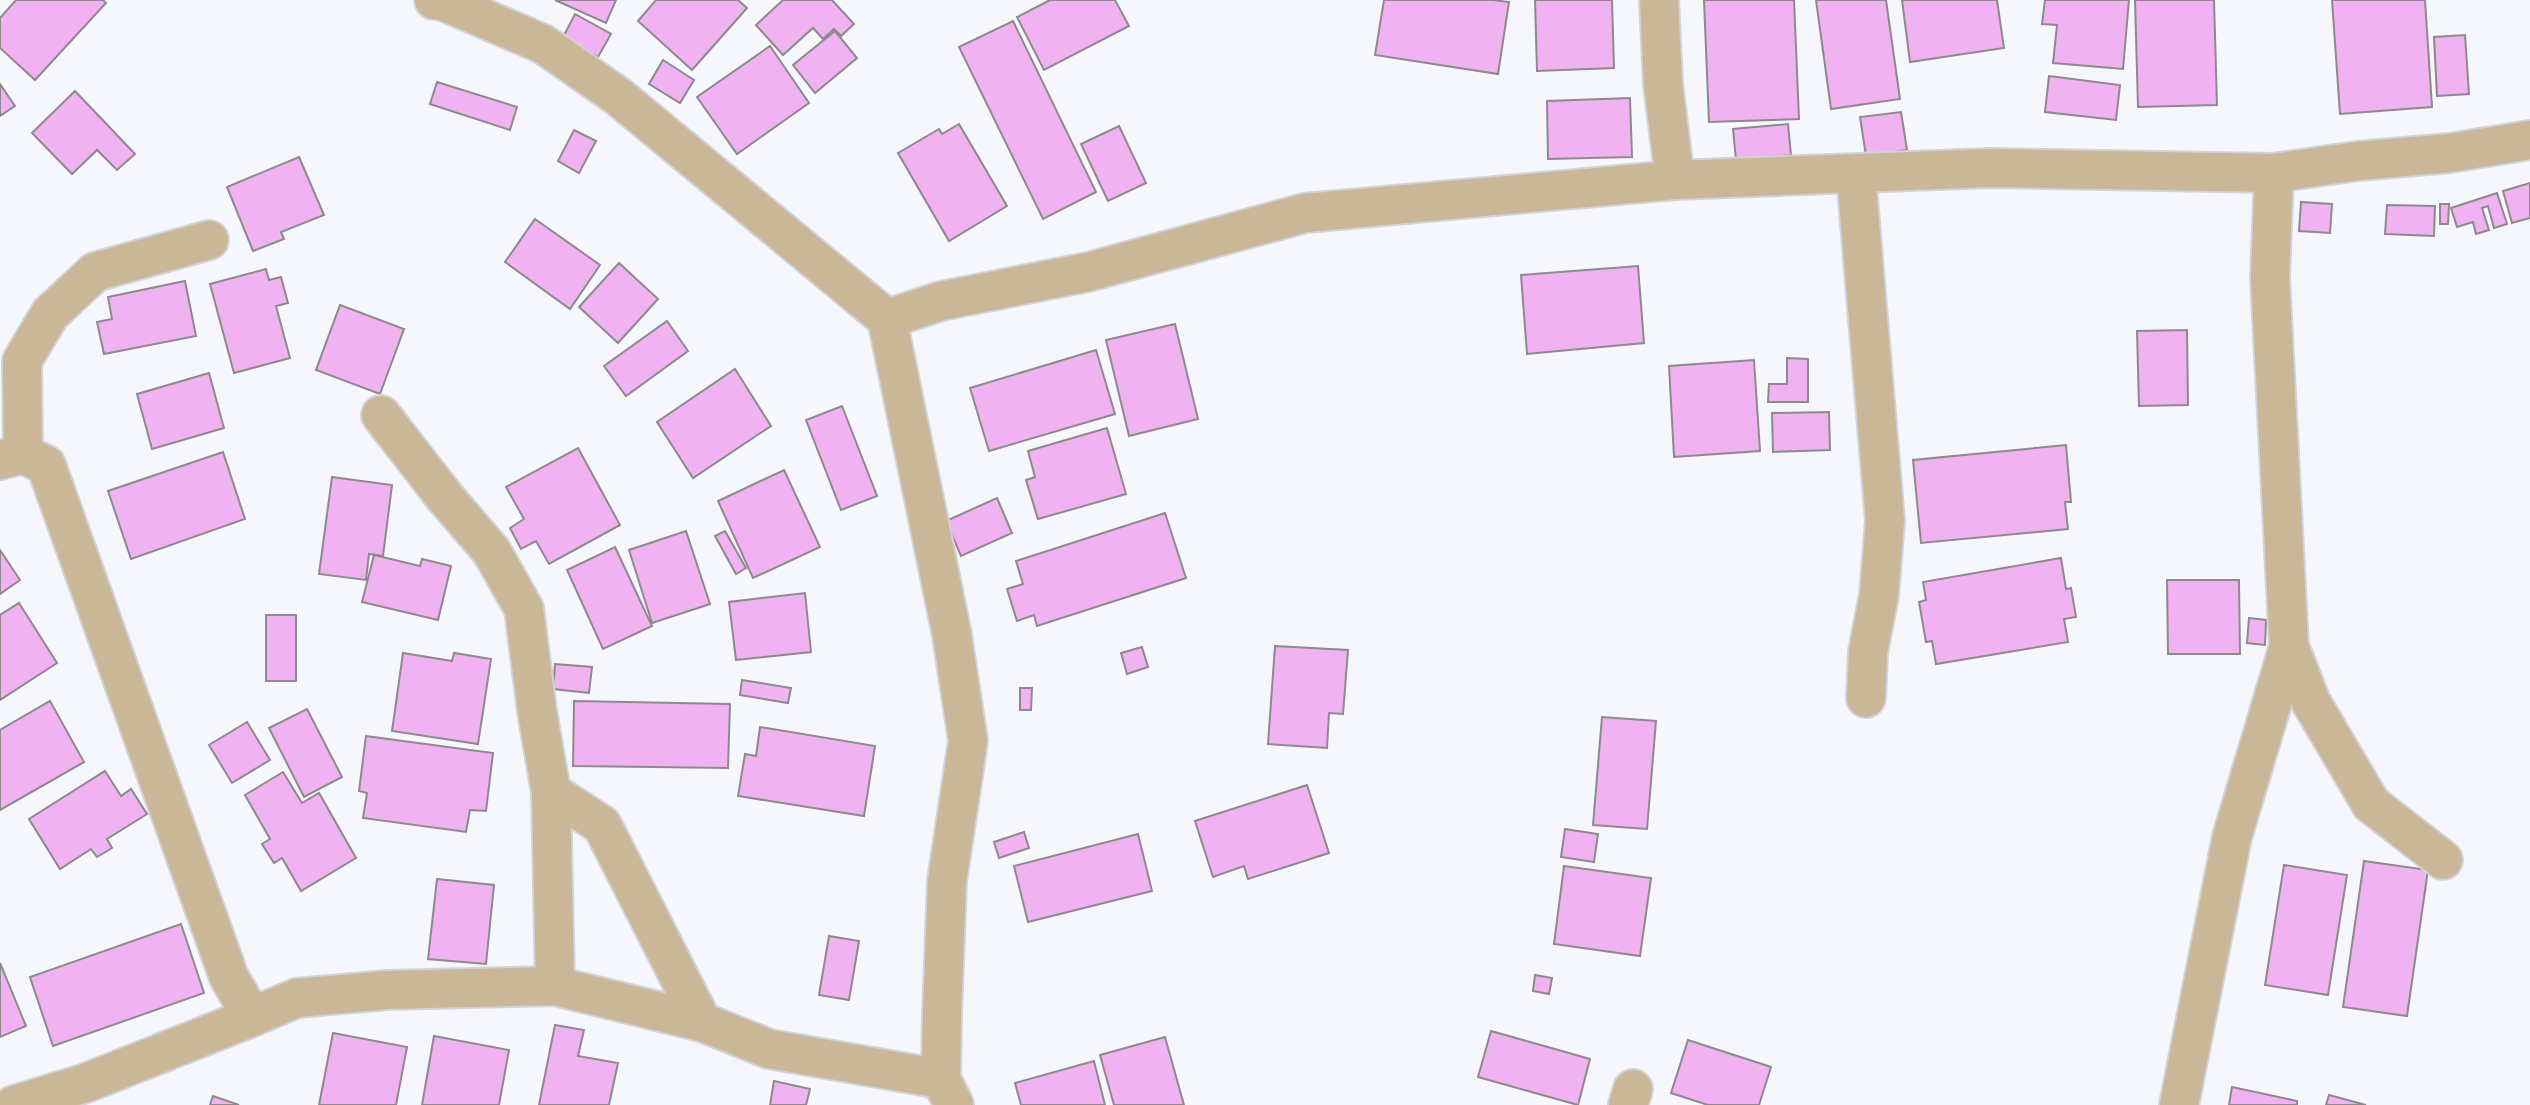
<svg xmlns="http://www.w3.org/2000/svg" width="2530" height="1105" viewBox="0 0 2530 1105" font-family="Poppins,sans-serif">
<rect width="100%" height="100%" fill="#f6f7fd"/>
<g fill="#f0b2f1" stroke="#8d898d" stroke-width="2">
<path d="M16,0H103L106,3L35,80L0,48V18Z"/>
<path d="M555,0H616L606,23Z"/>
<path d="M656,0H738L747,8L692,70L638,21Z"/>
<path d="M783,0H832L854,24L841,36L834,29L823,39L813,28L783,55L756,25Z"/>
<path d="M1050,0H1115L1129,26L1044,70L1017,17Z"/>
<path d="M1384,0H1493L1509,2L1498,74L1375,55Z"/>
<path d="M1535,0H1612L1614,68L1537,71Z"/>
<path d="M1704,0H1794L1799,119L1709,122Z"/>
<path d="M1816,0H1886L1900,99L1831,109Z"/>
<path d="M1902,0H1997L2004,48L1910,62Z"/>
<path d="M2045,0H2129L2123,69L2053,63L2057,25L2042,24Z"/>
<path d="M2135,0H2214L2217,105L2138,107Z"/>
<path d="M2332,0H2425L2432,107L2340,114Z"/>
<path d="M575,14L611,34L598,57L563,37Z"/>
<path d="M1013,21L1096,192L1043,219L959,47Z"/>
<path d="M835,31L857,58L815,93L793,65Z"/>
<path d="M2465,35L2469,94L2437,96L2434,37Z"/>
<path d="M770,46L809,103L737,154L697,97Z"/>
<path d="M663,60L694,80L680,103L649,84Z"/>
<path d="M2049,76L2120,85L2116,120L2045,112Z"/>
<path d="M437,82L517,107L510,130L430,104Z"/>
<path d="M0,84L15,106L0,116Z"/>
<path d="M75,91L135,154L117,170L97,150L72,174L32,133Z"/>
<path d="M1630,98L1632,157L1548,159L1547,101Z"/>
<path d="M1901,112L1907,150L1866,156L1860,117Z"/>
<path d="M959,124L1007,206L949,241L898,153L939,129L942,134Z"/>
<path d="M1788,124L1791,155L1736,160L1733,129Z"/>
<path d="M1119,126L1146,183L1108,201L1081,144Z"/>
<path d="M574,130L596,141L579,173L558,161Z"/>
<path d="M299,157L324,215L281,232L284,239L253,251L227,187Z"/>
<path d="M2530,183V218L2512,223L2503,191Z"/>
<path d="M2497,193L2507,224L2494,228L2488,206L2482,208L2489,230L2476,234L2473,222L2457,227L2451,208Z"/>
<path d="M2301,202L2332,204L2330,233L2299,231Z"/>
<path d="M2440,204H2449L2448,224H2440Z"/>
<path d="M2387,205L2435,206L2434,236L2385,234Z"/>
<path d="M535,219L600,265L570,309L505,262Z"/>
<path d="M619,263L658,299L618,343L579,307Z"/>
<path d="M1638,266L1644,343L1527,354L1521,275Z"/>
<path d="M266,269L269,280L281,277L288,303L276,306L290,358L234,373L210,284Z"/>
<path d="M185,281L196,336L104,354L97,322L112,319L108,297Z"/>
<path d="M340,305L404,329L380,394L316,370Z"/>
<path d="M667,321L688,351L626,396L604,366Z"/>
<path d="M1175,324L1198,419L1129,436L1106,340Z"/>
<path d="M2187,330L2188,405L2139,406L2137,331Z"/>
<path d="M1096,350L1115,414L989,451L970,388Z"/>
<path d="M1787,358L1808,359V402H1768L1769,384H1787Z"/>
<path d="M1754,360L1760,451L1674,457L1669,366Z"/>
<path d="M735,369L771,426L693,478L657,422Z"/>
<path d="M209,373L224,428L152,449L137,394Z"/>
<path d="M842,406L877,496L841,510L806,420Z"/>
<path d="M1829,412L1830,450L1773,452L1772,413Z"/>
<path d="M1107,428L1126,494L1038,519L1026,480L1035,477L1028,451Z"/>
<path d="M2066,445L2071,502H2065L2068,529L1921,543L1913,460Z"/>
<path d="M578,448L620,525L549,564L536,541L521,549L510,528L524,519L506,487Z"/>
<path d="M223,452L245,519L131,559L108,491Z"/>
<path d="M784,470L820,547L753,578L718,501Z"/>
<path d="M332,477L392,485L383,556L369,554L366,580L319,574Z"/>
<path d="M997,498L1012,533L961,556L946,521Z"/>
<path d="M1165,513L1186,578L1037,626L1034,615L1017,621L1007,589L1023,584L1016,561Z"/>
<path d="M686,531L710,604L652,623L629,550Z"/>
<path d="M725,531L746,568L736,574L715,536Z"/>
<path d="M615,547L652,626L603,649L567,570Z"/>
<path d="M0,550L20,580L0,594Z"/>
<path d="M374,555L420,566L422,559L451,566L438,620L362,602Z"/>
<path d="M2061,558L2066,589L2071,588L2076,617L2064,619L2068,642L1936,664L1932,641L1926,642L1919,602L1926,600L1923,582Z"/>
<path d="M2167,580H2239L2240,654H2168Z"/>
<path d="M805,593L811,652L736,660L729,602Z"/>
<path d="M19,603L57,663L0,700V615Z"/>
<rect x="266" y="615" width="30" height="66"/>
<path d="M2249,618L2266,620L2265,645L2247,643Z"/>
<path d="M1275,646L1348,650L1343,714L1329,713L1327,748L1268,744Z"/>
<path d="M1142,647L1148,667L1127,674L1121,653Z"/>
<path d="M403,653L452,661L454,653L491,659L478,744L392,731Z"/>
<path d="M555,664L592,667L589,693L553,689Z"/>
<path d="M742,680L791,688L788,703L740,695Z"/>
<path d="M1020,688H1032L1031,710H1020Z"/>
<path d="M50,701L84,762L0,810V730Z"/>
<path d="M574,701L730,704L728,768L573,766Z"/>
<path d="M307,709L342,777L304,797L269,728Z"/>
<path d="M1602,717L1656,721L1647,829L1593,825Z"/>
<path d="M247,722L270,760L232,783L209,745Z"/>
<path d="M760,727L875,746L864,816L738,796L745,754L756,756Z"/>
<path d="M366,736L493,753L486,811L470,810L466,832L363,818L367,793L359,791Z"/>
<path d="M105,771L121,796L131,789L147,814L107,839L112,848L97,857L91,849L60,869L29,819Z"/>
<path d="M283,772L302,803L319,793L356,858L301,891L282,858L274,863L262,844L270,839L245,795Z"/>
<path d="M1307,785L1329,853L1248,879L1244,866L1213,877L1195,821Z"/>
<path d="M1565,829L1598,834L1594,862L1561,857Z"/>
<path d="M1024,832L1029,848L999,858L994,842Z"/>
<path d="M1138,834L1152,891L1028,922L1014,866Z"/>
<path d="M2364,861L2428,870L2407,1016L2343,1007Z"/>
<path d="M2284,865L2347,875L2328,995L2265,985Z"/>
<path d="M1564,866L1651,878L1640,956L1554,944Z"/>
<path d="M437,879L494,885L486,964L428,959Z"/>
<path d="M181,924L204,993L53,1046L30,977Z"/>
<path d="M829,936L859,941L849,1000L819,995Z"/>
<path d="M0,963L26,1026L0,1037Z"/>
<path d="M1535,975L1552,978L1549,994L1533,991Z"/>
<path d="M555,1025L584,1030L578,1056L618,1063L609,1105H539Z"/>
<path d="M1491,1031L1590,1059L1578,1105L1478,1077Z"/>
<path d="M333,1033L407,1047L396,1105H319Z"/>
<path d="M434,1036L509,1050L499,1105H422Z"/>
<path d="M1165,1037L1184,1105H1114L1100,1055Z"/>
<path d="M1688,1040L1771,1067L1759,1105H1708L1671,1093Z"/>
<path d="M1094,1061L1105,1105H1021L1015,1083Z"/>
<path d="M774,1081L810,1089L806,1105H770Z"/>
<path d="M2232,1087L2297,1101V1105H2229Z"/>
<path d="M2329,1095L2366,1105H2326Z"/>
<path d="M213,1096L239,1105H210Z"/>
</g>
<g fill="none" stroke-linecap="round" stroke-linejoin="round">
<g stroke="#d2d3d8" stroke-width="42">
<g id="minor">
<path d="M434,0L443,1L543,44L619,97L887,319L952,635L968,741L947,881L942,1015L941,1079L954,1105"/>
<path d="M1659,0L1663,84L1675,180"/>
<path d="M2274,173L2270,278L2289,646L2311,702L2371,804L2443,860"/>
<path d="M1856,175L1885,521L1879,595L1868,652L1866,698"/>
<path d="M887,319L941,301L1088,272L1305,213L1675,180L1990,168L2274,173L2358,161L2450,153L2530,140"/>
<path d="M381,415L444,496L492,552L524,609L537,711L551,792"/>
<path d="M23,454L22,361L50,314L95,272L209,240"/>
<path d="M0,460L23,454L46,465L229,977L252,1017L297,998L387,990L555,986L702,1022L769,1049L941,1079"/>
<path d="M555,986L551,792L602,825L702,1022"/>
<path d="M14,1105L86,1083L252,1017"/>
<path d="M1628,1105L1633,1089"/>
<path d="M2179,1105L2232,837L2289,646"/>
</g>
</g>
<use href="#minor" stroke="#cab797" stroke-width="38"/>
</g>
</svg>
